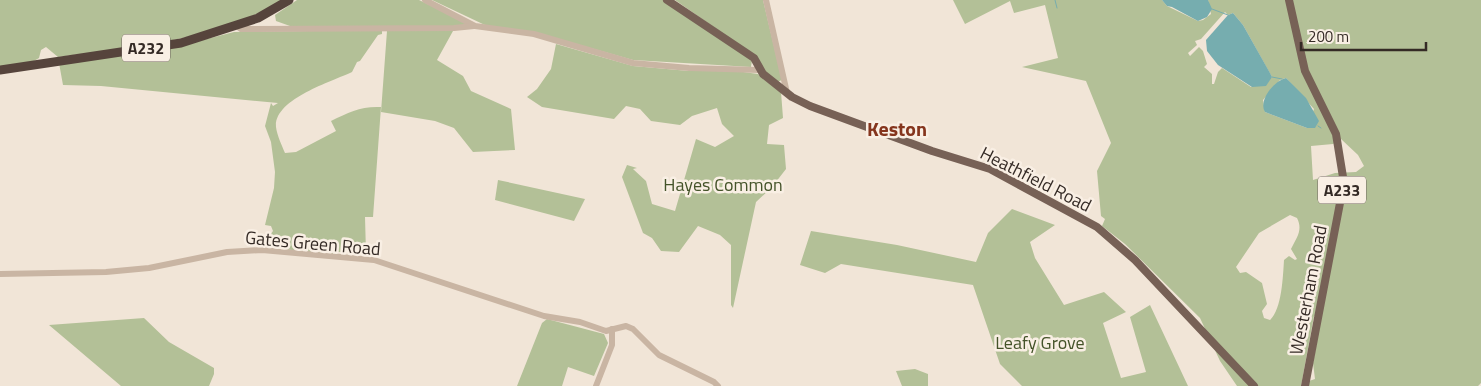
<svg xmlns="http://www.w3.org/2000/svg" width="1481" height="386" viewBox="0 0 1481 386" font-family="'Titillium Web',sans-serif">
<rect width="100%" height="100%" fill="#f1e5d7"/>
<g fill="#b3c097" fill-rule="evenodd">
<path d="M0,0H284C212,41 137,46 58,57L46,47L41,50L39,58L34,61L0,67Z"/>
<path d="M297,0H419L475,26H290L276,21L275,15Z"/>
<path d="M432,0H663L752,60L751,67L633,60L534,32L487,26Z"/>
<path d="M675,0H763L782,80L777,82L718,30Z"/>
<path d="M953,0H1162L1167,6L1198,21L1203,20L1211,14L1208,0H1481V383L1478,386H1309V381L1315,379L1313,363L1321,319L1314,316L1301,386H1237L1220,361L1200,318L1125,244L1102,226L1105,219L1101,216L1097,171L1111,143L1086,81L1022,67L1058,58L1045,5L1014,13L1010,1L965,24ZM1225,12L1228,15L1233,13L1243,25L1272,77L1251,87L1222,68L1218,72L1214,84H1212V74L1204,67L1207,64L1203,51L1199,47L1190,56L1188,53L1197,45L1195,41L1201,39ZM1286,78L1314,109L1307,128L1265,112L1263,100L1280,80ZM1341,139L1358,155L1364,166L1356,172L1335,173L1313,180L1311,146L1333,144ZM1290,215L1297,218C1303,230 1297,237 1291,249L1297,259L1295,260L1289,256L1284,260C1283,276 1282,309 1270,320L1264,318L1262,311L1267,304L1262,283L1246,272L1240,273L1236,267L1259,233Z"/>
<path d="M382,30V34L378,35L360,61L357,62L352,72C331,82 274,99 276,127C277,135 282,146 285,153L296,152L336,131L331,121C349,112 361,106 381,107L373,217H365L366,253L362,248L359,252H338L337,255L283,249L270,243V235L273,231L271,226L265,225L274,188L275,172L271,142L265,126L271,103L273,106L278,103L101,86L63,85L59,63L195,42L234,32Z"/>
<path d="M387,31H453L437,60L463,76L471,91L511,109L515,150L473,152L454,128L435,121L381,112Z"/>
<path d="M556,44L633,66L689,71H736L758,74L781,92L783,118L769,125L767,144L784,145L786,169L772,187L756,202L733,308L731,305V245L720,235L698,226L679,252L661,251L652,238L643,233L622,177L627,165L637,168L633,169L646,181L652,204L675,211L696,139L715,147L734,136L722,124L717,108L692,116L680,125L651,121L640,109L626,106L614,119L542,107L527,97L537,89L551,69Z"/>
<path d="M498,180L585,199L574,221L495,200Z"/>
<path d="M1012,209L1055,225L1030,242L1035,258L1064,305L1104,292L1126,312L1103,323L1121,378L1146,372L1130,317L1150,305L1188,386H1022L1000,364L973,285L841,264L825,273L800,265L811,231L897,245L976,262L988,233Z"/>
<path d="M144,318L169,342L214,368V374L209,386H121L49,325Z"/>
<path d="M547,319L604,334L608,343L594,376L568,367L562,386H517L542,323Z"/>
<path d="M915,369L928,374V386H902L896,371Z"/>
</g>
<g fill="#76adaf">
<path d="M1162,0H1208L1212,9L1207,17L1198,21L1172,7L1167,6Z"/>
<path d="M1233,13L1243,25L1270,73L1272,77L1266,86L1252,87L1218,65L1207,51L1206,40L1228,15Z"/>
<path d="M1286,78L1306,98L1319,121L1315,128H1307L1265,112C1258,100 1274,81 1286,78Z"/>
</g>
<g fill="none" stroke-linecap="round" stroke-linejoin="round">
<g stroke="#76adaf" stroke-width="1">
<path d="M1055,0L1057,8"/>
<path d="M1212,9L1228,15"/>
<path d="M1272,77L1282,79"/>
<path d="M1318,126L1321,128"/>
</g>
<g stroke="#c9b5a3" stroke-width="6">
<path d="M425,0L475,26L534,34L633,63L689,68L759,70"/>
<path d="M766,0L787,93"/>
<path d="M237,26L241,29L454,28L474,26"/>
<path d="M0,274L106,272L149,268L227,252L262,250L374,260L544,316L580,322L606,331L626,326L633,329L659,355L714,382L718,386"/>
<path d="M596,386L612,345V329"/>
</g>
<g stroke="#776156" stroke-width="8">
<path d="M667,0L754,58L763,74L792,97L810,106L932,151L990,169L1097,227L1135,260L1254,386"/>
<path d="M1289,0L1305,71L1336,134L1343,177L1340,203L1305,386"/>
</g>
<path stroke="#56443c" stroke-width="9" d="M0,70L181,43L258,18L289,0"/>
</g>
<g text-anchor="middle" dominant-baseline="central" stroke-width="5" stroke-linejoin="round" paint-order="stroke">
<g fill="#f9efe4" stroke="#6f655e" stroke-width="1">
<rect x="122" y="34.5" width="48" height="27" rx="4"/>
<rect x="1318" y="176.5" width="48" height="27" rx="4"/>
</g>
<g font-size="16" font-weight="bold" fill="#342a25">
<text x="146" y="48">A232</text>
<text x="1342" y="190">A233</text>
</g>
<g font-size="18" fill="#342a25" stroke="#f9efe4">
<text transform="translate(1036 179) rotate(27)">Heathfield Road</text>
<text transform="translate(313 243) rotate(5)">Gates Green Road</text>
<text transform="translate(1308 290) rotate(-79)">Westerham Road</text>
</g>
<g font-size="18" fill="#445329" stroke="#f9efe4">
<text x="723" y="184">Hayes Common</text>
<text x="1040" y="342">Leafy Grove</text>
</g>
<g font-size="20" font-weight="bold" fill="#85351d" stroke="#f9efe4">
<text x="897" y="128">Keston</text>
</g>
</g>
<path d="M1301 42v8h125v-8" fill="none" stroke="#342a25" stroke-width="2.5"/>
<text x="1308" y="42" font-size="15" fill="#342a25" stroke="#f9efe4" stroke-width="4" paint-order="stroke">200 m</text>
</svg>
